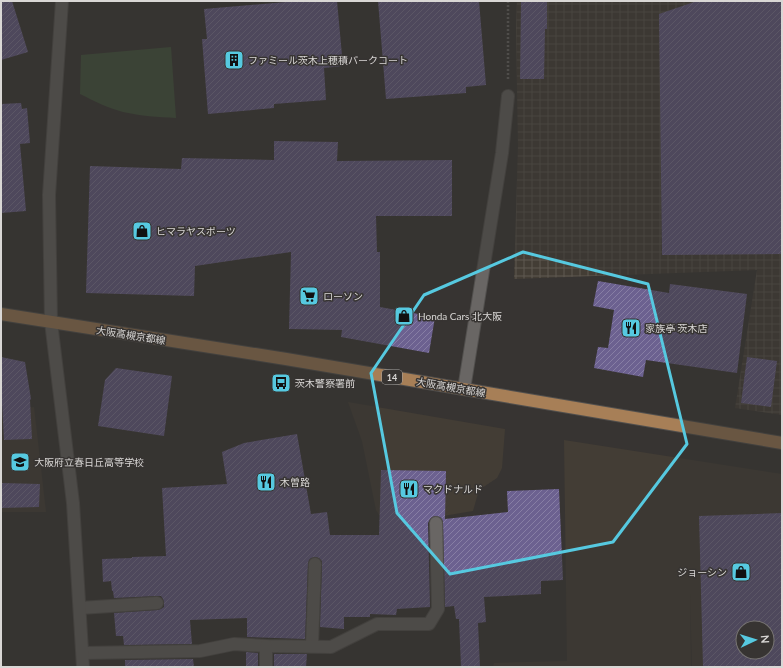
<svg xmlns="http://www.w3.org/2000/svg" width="783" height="668" viewBox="0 0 783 668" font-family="Lato,'Noto Sans JP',sans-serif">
<defs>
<pattern id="industrial-grid" width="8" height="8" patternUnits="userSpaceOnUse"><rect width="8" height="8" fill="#433d35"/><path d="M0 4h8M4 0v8" fill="none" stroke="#5e5851"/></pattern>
<pattern id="building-hatch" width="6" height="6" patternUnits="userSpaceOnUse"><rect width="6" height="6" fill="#6c6190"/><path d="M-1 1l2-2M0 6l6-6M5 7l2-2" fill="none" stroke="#877ea4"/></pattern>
</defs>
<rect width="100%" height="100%" fill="#373432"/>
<g fill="#433d35" fill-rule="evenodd">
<path d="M348,402L505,429L502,468L497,478L479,490L473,511L443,516L381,518L376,510L362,441Z"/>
<path d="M34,407L46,512H1V412Z"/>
<path d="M564,440L782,474V667H692L690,592L691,667H493L494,663L567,661ZM743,628H767V652H743Z"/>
</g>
<path fill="url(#industrial-grid)" d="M517,1H782V415L735,408L757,270L514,279L518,146L516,26Z"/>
<path fill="#40553c" d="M171,47L176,118C158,117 141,116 123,112C108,108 94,101 80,94L81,55Z"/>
<g fill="url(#building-hatch)" fill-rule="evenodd">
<path d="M1,1H12L28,52L1,60Z"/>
<path d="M298,1H337L343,66L324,68L326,100L274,104V108L208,114L202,39H207L204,9Z"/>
<path d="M378,1H479L486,85L466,87V93L386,99Z"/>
<path d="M521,1H547V29H545L544,79H520Z"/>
<path d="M782,1V254L662,255L659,14L694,2Z"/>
<path d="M21,103L22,109L27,108L30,143L20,144L26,211L1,213V104Z"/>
<path d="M274,141L338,142L337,161L452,160V216H376L377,252H380V307L435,317L429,353L341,337L342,330L289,329L291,252L195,266L194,296L86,293L90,166L181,169L182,158L274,160Z"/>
<path d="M598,281L669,293L670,284L747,294L737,373L646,360L643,377L594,368L598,347L608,348L614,310L593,306Z"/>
<path d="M1,357L25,362L31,399L30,400L32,439L4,440L2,403H1Z"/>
<path d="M747,357L777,361L771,407L741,403Z"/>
<path d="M116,368L172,376L164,436L98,426L105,380Z"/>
<path d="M297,434L311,514L327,512L330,535H379L381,470L446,471L445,519L508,512L507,491L559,489L563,580L541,581V594L484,597L486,622L478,623L480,667H461L459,619H456L454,606L445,607L443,522L442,519L440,517L435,516L432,517L430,519L428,523L430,607L397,609L396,615L370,614V617H344V629L320,627L322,564V561L319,558L315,557L311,558L309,560L308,564L305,639L247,637V618L190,620L192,644L124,645L123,636H116L114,613L158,610L161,609L164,607V602L163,599L161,596H157L114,598L113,591H112L111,581L103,582L102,559L132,558V557L166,556L162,488L227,484L222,452L244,443Z"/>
<path d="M1,483L40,484L39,507L1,508Z"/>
<path d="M782,513V667H703L699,516ZM743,628H767V652H743Z"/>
<path d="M246,652L258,653V667H246Z"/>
<path d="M274,654H307L306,667H274Z"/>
<path d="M193,659L194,667H125V660Z"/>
</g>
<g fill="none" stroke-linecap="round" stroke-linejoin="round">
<g stroke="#52504e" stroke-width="14">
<g id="street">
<path d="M464,389L502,153L508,96"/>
<path d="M80,608L157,603"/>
<path d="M312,646L315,564"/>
<path d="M83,653L200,651L234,644L266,646L331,647L377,624H429L438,609L436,523"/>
<path d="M266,667V646"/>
</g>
</g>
<g stroke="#52504e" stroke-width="14">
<path id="secondary" d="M62,1L49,195L51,322L73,503L83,667"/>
</g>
<g stroke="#52504e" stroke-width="14">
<path id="primary" d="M1,314L286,359L782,443"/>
</g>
<path stroke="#6d6b69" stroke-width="2.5" stroke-dasharray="2 2" stroke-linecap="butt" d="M508,1V80"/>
<use href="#street" stroke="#696664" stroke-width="12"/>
<use href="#secondary" stroke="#696664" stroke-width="12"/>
<use href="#primary" stroke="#a77f57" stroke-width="12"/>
</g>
<path d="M0 0H783V668H0ZM523,252L648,284L687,444L613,542L450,574L397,513L371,373L424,295Z" fill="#373432" fill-opacity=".55" fill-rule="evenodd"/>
<path fill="none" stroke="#56c9e0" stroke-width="3" stroke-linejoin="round" d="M523,252L648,284L687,444L613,542L450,574L397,513L371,373L424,295Z"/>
<defs>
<g id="building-square" transform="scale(1)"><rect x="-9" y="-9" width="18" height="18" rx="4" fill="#56c9e0" stroke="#373432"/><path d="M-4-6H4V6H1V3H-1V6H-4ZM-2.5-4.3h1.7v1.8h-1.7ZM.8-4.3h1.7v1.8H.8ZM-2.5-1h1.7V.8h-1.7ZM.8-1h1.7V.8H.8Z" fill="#111"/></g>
<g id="shop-square" transform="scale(1)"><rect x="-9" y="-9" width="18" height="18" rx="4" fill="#56c9e0" stroke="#373432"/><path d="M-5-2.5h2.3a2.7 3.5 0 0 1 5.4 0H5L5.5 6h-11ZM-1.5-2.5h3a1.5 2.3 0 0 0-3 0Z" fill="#111"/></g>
<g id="supermarket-square" transform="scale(1)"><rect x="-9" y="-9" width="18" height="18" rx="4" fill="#56c9e0" stroke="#373432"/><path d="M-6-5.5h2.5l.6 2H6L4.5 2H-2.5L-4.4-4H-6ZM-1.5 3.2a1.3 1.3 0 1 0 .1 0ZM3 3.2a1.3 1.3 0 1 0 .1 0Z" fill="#111"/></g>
<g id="restaurant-square" transform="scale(1)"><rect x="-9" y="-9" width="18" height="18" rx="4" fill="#56c9e0" stroke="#373432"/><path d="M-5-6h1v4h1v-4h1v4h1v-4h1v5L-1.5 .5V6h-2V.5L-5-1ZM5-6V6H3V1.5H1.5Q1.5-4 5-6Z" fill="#111"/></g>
<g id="bus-square" transform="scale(1)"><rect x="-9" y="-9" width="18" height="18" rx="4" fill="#56c9e0" stroke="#373432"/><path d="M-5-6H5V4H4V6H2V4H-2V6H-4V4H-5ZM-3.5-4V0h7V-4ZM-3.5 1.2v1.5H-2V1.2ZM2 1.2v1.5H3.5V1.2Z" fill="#111"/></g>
<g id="school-square" transform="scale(1)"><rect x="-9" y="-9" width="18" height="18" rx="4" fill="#56c9e0" stroke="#373432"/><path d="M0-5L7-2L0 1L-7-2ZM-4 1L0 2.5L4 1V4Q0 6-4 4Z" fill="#111"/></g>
</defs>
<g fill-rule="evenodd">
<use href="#building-square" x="234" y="60"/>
<use href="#shop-square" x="142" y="231"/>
<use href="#supermarket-square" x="309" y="296"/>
<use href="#shop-square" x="404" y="316"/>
<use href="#restaurant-square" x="631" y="328"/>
<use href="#bus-square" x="281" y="383"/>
<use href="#school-square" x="20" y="462"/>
<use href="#restaurant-square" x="266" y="482"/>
<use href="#restaurant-square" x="409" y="489"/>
<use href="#shop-square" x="741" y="572"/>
</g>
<g text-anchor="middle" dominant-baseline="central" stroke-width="3" stroke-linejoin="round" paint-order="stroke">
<rect fill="#373432" stroke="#a8a6a4" stroke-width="1" x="382" y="370" width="20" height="14" rx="3"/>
<g font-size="9" font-weight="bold" fill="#d9d7d5">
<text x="392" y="377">14</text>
</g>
<g font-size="10" fill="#d9d7d5" stroke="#373432" text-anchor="start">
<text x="248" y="60">ファミール茨木上穂積パークコート</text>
<text x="156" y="231">ヒマラヤスポーツ</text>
<text x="323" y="296">ローソン</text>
<text x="418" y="316">Honda Cars 北大阪</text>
<text x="645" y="328">家族亭 茨木店</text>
<text x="295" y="383">茨木警察署前</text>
<text x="34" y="462">大阪府立春日丘高等学校</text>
<text x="280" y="482">木曽路</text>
<text x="423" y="489">マクドナルド</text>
<text x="727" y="572" text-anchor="end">ジョーシン</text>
</g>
<g font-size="10" fill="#d9d7d5" stroke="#373432">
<text transform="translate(131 335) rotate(9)">大阪高槻京都線</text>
<text transform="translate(451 387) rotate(10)">大阪高槻京都線</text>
</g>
</g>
<rect width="783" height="668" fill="none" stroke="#d9d7d5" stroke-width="4"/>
<g transform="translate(755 640) rotate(86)"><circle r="19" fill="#373432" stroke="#787573"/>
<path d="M0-3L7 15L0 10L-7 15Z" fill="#56c9e0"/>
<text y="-6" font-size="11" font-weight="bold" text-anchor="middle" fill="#d9d7d5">N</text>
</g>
</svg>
